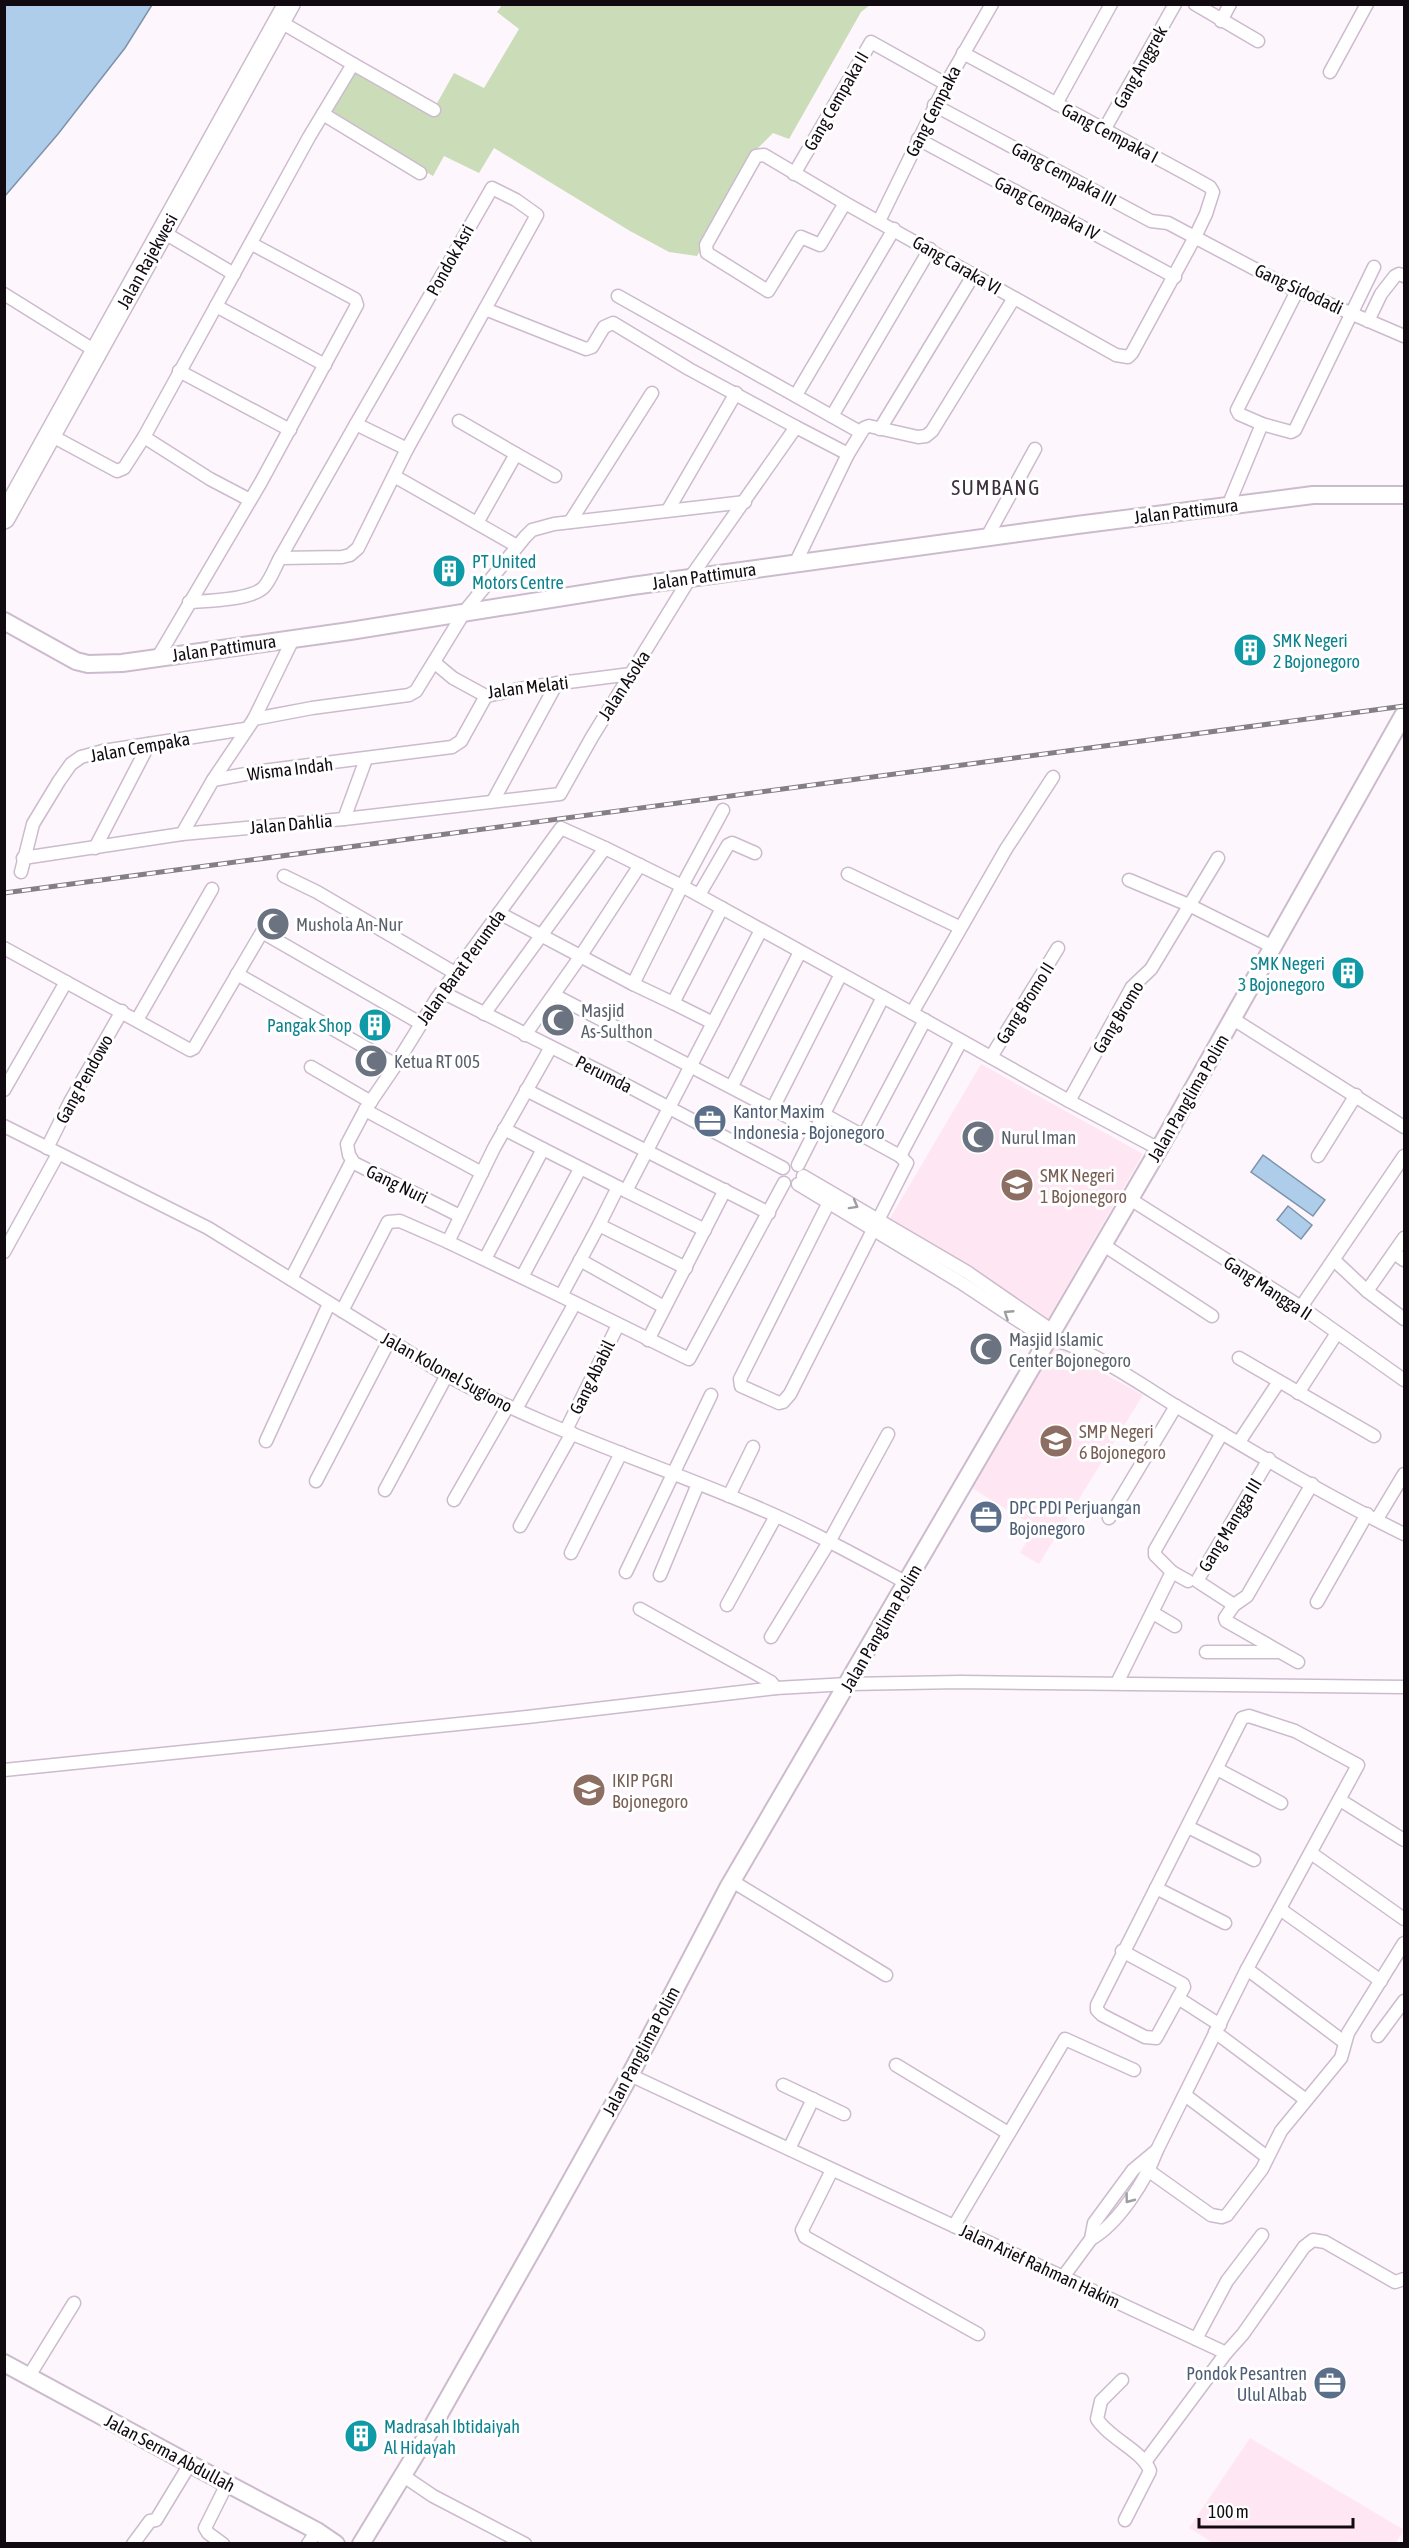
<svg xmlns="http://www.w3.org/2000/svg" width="1409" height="2548" viewBox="0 0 1409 2548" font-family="'Asap Condensed',sans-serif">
<rect width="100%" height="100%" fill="#fdf6fd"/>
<g fill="#fee7f2">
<path d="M981,1064L1143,1154L1047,1321L886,1225Z"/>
<path d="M1053,1345L1143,1395L1039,1564L1020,1553L1035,1527L972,1488Z"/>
<path d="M1250,2438L1404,2530L1396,2543H1213L1189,2528Z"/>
</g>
<path fill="#cbdcb9" d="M502,5H870L861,12L789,139L773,133L758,148L697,256L669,252L630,231L494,148L479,173L444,156L433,176L327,113L353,71L433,116L436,114V105L454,73L484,88L519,29L497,12Z"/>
<g fill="#adcdea" stroke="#7e93a9" stroke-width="1.5">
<path d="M5,4L152,5L125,48L58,134L5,196Z"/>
<path d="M1263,1155L1325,1200L1313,1216L1251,1172Z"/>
<path d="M1288,1206L1312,1225L1301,1239L1277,1220Z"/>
</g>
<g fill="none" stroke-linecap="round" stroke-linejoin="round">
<g stroke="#ccbbcd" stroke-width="15">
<g id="street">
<path d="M1195,4L1258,41"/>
<path d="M1221,21L1230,4"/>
<path d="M353,64L434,110"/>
<path d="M1330,72L1367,4"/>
<path d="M1056,104L1111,4"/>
<path d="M934,105L1151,221L1168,223L1287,286L1404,336"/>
<path d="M323,114L420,173"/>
<path d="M1104,130L1175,4"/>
<path d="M918,139L1175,277"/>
<path d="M794,174L871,42L946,84"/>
<path d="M845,203L820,245L801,237L768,291L707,253L706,245L756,156L764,155L845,203L1116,355L1128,357L1132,353L1195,237L1206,214L1213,192L1210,187L1194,178L963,53"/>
<path d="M879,221L946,84L992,4"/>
<path d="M163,232L234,274"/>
<path d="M4,294L97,352"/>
<path d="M618,296L860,432"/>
<path d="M216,306L325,365"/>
<path d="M1368,321L1381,294L1395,276L1399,274L1404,276"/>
<path d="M179,371L290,430"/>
<path d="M796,395L894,229"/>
<path d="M832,416L930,249"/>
<path d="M459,421L516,454L477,523"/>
<path d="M1262,424L1239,414L1237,410L1297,291"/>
<path d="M880,429L974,274"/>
<path d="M52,436L117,471L124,468L144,437L309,137L353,64L279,21"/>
<path d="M144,437L210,479L250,500"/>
<path d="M407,449L485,309"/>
<path d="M516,454L555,476"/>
<path d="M848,454L864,428L869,426L918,437L926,436L932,431L1014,298"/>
<path d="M394,476L517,546"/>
<path d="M1228,506L1262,424L1291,432L1295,430L1374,267"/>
<path d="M668,510L736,393"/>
<path d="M570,522L652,393"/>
<path d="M987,537L1035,449"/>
<path d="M280,558L356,424"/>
<path d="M189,602C207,601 252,600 264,587C271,579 275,567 280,558L342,557L350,555L358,548L407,449L356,424L492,188L516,200L537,215L485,309L586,349L592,347L604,327L613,323L689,369L796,427"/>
<path d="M158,657L261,482L357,305L355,299L252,244"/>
<path d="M435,663L453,678L486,696L529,687L631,674"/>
<path d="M486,696L461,741L452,747L262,771L213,780L254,719L312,708L409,695L416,691L465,611L525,537L532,530L554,524L745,502"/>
<path d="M254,719L293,639"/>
<path d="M493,801L557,683"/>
<path d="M344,819L366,759"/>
<path d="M182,834L213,780"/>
<path d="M95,848L149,744"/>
<path d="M605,848L682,886L723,810"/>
<path d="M23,858L182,834L344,819L560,794L592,737L690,578L796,427L848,454L795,564"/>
<path d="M21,872L33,824L59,781L71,764L81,757L103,751L245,729"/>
<path d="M848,874L959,927"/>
<path d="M284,876L317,892L455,973"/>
<path d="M1129,880L1191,906L1273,947"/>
<path d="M699,895L728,845L732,843L755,853"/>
<path d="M499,913L633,984L682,886L912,1013L1006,849L1053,777"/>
<path d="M4,948L190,1050L194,1048L262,932L420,1023"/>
<path d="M237,974L396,1065"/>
<path d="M633,984L673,1003L722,908"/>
<path d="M442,992L611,1077L783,1168"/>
<path d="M554,995L815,1131"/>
<path d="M673,1003L713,1023"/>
<path d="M912,1013L1069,1101L1132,987L1151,969L1218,858"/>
<path d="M1233,1019L1404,1127"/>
<path d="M137,1020L212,889"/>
<path d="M525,1035L580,957L640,865"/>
<path d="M551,1047L494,1148L448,1242L561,1296"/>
<path d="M991,1057L1058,948"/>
<path d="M311,1067L371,1102"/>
<path d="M732,1086L800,952"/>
<path d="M4,1090L66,982"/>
<path d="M526,1090L769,1213"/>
<path d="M1069,1101L1159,1149"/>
<path d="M773,1108L841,974"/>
<path d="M365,1110L482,1173"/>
<path d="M825,1115L900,1156L907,1163L790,1394L783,1402L779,1403L741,1386L740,1379L828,1204"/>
<path d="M4,1126L208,1228L441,1372C540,1428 651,1462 756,1507C808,1529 857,1556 907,1583"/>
<path d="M504,1129L543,1149"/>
<path d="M864,1135L925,1020"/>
<path d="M47,1148L70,1102L122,1011"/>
<path d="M900,1156L961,1041"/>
<path d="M1318,1156L1356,1095"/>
<path d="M798,1165L883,997"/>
<path d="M803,1176L967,1272L1051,1330L1056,1336"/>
<path d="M798,1184L960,1282L1046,1339C1078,1340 1146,1388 1176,1406C1250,1450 1326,1496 1404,1534"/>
<path d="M626,1191L705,1230"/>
<path d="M1130,1199L1301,1307L1404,1380"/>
<path d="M460,1216L354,1163L349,1155L347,1144L365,1110L395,1066L437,998L561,828L605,848L484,1014"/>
<path d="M599,1225L561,1296L689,1359L784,1183"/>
<path d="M1102,1244L1212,1316"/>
<path d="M4,1252L58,1154"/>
<path d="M1394,1253L1404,1260"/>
<path d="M485,1259L543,1149L618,1187"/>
<path d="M580,1260L664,1307"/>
<path d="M1334,1260L1367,1291L1404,1319"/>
<path d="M686,1268L599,1225L618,1187L626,1191L761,930"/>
<path d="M522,1277L580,1169"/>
<path d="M291,1279L352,1161"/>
<path d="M1367,1291L1404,1238"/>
<path d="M1301,1307L1404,1156"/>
<path d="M342,1311L388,1222L400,1221L448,1242"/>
<path d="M648,1340L725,1190"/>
<path d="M1239,1358L1374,1436"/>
<path d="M1298,1393L1337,1333"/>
<path d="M516,1409L575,1303"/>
<path d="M566,1430L618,1325"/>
<path d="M266,1441L329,1304"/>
<path d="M1239,1442L1278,1383"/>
<path d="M1269,1459L1197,1581L1234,1605L1247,1596L1312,1484"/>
<path d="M316,1481L389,1341"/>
<path d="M385,1490L447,1375"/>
<path d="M729,1496L753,1447"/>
<path d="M454,1500L508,1406"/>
<path d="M1109,1518L1176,1406"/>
<path d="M1377,1519L1404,1474"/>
<path d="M520,1526L572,1433"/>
<path d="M571,1553L621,1453"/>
<path d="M626,1572L711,1395"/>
<path d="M1172,1572L1188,1581"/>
<path d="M660,1575L698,1484"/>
<path d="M1317,1602L1367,1514"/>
<path d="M727,1605L776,1516"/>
<path d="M1234,1605L1225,1618L1226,1621L1298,1662"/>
<path d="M640,1609L771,1682L776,1688"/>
<path d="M1153,1613L1175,1626"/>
<path d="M771,1637L829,1542L888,1434"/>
<path d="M1206,1652H1277"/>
<path d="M1117,1683L1172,1572L1155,1555V1550L1222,1433"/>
<path d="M1217,1769L1281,1803"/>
<path d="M4,1770L527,1717L776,1688L848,1684L960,1682L1404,1687"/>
<path d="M1340,1800L1404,1840"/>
<path d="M1188,1827L1254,1860"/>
<path d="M1311,1853L1404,1919"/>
<path d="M732,1881L886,1975"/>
<path d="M1156,1888L1225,1923"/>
<path d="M1280,1909L1381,1981"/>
<path d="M1247,1969L1344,2042"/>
<path d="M1178,1998L1220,2025"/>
<path d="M1215,2032L1306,2100"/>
<path d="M1378,2036L1404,2001"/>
<path d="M896,2065L1008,2133"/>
<path d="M630,2075L1226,2353L1243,2334L1304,2247L1313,2240L1325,2242L1395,2282L1404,2279"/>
<path d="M783,2085L844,2114"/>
<path d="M1185,2095L1267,2157"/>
<path d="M789,2149L813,2099"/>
<path d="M832,2170L802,2230L805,2237L978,2334"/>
<path d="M1149,2171L1211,2215L1222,2217L1227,2215L1262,2169L1281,2131L1341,2058L1348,2033L1404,1943"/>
<path d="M954,2226L1065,2039L1134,2070"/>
<path d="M1091,2239C1119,2223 1146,2180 1157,2150L1247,1969L1358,1765L1295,1731L1249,1716L1242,1718L1097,2005V2010L1102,2015L1145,2037L1156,2038L1184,1987L1183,1984L1122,1951"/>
<path d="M1063,2277L1091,2239L1094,2223L1133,2170L1157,2150"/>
<path d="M1196,2339L1227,2281L1262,2235"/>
<path d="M29,2376L74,2303"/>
<path d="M1122,2380L1101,2401L1097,2419C1110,2439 1143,2451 1150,2471L1125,2520"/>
<path d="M1145,2462L1226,2353"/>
<path d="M402,2475L433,2496L525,2544"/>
<path d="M133,2544L150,2521L156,2520L190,2464"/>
<path d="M223,2544L208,2533L205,2528L227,2484"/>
<path d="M308,2544L317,2531"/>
</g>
</g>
<g stroke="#ccbbcd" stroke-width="20">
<g id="secondary">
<path d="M4,621L76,661L88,664L122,663L350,631L632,586L1077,525L1313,495H1404"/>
<path d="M4,2363L190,2464L317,2531L336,2544"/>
<path d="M361,2544L428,2434L544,2229L630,2075L729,1886L1159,1149L1404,714"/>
</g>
</g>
<g stroke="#ccbbcd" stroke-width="24">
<path id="highway" d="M4,518L289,4"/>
</g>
<use href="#street" stroke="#fff" stroke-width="12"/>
<use href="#secondary" stroke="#fff" stroke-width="16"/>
<use href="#highway" stroke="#fff" stroke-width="21"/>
<g stroke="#857f85" stroke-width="5">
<path id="rail" d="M4,893L1404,706"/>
</g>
<use href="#rail" stroke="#fff" stroke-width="3" stroke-dasharray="9" stroke-linecap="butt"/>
</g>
<defs><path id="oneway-chevron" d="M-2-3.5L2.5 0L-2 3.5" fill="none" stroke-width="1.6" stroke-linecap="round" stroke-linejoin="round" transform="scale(1.5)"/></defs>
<g stroke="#a09da0">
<use href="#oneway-chevron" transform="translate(854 1205) rotate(29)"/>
<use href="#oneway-chevron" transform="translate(1008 1314) rotate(-147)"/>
<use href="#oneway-chevron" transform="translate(1129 2199) rotate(127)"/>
</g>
<defs>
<g id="building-disc" transform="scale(1.725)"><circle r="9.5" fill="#0f9aa8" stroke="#fff"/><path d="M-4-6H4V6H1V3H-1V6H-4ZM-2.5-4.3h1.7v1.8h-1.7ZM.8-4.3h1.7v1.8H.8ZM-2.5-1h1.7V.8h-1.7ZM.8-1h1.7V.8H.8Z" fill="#fff"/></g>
<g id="mosque-disc" transform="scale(1.725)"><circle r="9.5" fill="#6b7280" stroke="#fff"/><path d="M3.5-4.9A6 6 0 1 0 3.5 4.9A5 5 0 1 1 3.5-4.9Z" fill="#fff"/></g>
<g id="office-disc" transform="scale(1.725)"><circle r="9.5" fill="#5c6f8a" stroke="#fff"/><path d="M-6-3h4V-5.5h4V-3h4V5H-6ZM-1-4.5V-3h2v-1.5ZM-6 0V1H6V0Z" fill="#fff"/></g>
<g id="school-disc" transform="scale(1.725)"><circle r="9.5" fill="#8d6e63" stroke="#fff"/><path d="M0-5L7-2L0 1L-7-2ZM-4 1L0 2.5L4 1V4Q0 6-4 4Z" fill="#fff"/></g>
<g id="university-disc" transform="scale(1.725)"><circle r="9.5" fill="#8d6e63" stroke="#fff"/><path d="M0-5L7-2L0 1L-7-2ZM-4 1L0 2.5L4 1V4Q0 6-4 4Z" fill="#fff"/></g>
</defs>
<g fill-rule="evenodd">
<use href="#building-disc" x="449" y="571"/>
<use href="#building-disc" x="1250" y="650"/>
<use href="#mosque-disc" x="273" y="924"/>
<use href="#building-disc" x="1348" y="973"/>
<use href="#mosque-disc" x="558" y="1020"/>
<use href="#building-disc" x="375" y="1025"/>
<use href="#mosque-disc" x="371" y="1061"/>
<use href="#office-disc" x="710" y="1121"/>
<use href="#mosque-disc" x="978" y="1137"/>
<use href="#school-disc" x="1017" y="1185"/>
<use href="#mosque-disc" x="986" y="1349"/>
<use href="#school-disc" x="1056" y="1441"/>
<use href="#office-disc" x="986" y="1517"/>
<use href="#university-disc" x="589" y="1790"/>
<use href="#office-disc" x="1330" y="2383"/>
<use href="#building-disc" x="361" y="2436"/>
</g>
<g text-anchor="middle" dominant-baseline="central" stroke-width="6" stroke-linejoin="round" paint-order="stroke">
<g font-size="18" fill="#110b11" stroke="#fff">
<text transform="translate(1140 67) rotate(-61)">Gang Anggrek</text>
<text transform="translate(836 101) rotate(-60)">Gang Cempaka II</text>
<text transform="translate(933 111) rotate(-63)">Gang Cempaka</text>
<text transform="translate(1110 133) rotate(28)">Gang Cempaka I</text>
<text transform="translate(1064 174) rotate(28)">Gang Cempaka III</text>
<text transform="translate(1047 208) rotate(28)">Gang Cempaka IV</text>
<text transform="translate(450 260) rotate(-61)">Pondok Asri</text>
<text transform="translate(147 261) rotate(-61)">Jalan Rajekwesi</text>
<text transform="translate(957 265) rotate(30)">Gang Caraka VI</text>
<text transform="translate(1299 289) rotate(25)">Gang Sidodadi</text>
<text transform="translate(1186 511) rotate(-7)">Jalan Pattimura</text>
<text transform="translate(704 576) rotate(-8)">Jalan Pattimura</text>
<text transform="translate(224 648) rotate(-8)">Jalan Pattimura</text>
<text transform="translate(624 685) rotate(-57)">Jalan Asoka</text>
<text transform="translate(528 687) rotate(-7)">Jalan Melati</text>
<text transform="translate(140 747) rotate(-10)">Jalan Cempaka</text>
<text transform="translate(290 769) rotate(-7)">Wisma Indah</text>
<text transform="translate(291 824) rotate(-5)">Jalan Dahlia</text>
<text transform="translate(461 967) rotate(-54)">Jalan Barat Perumda</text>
<text transform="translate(1025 1003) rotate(-58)">Gang Bromo II</text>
<text transform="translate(1118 1017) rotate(-59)">Gang Bromo</text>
<text transform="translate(604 1074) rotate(27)">Perumda</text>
<text transform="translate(84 1079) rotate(-61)">Gang Pendowo</text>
<text transform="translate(1188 1098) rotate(-60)">Jalan Panglima Polim</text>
<text transform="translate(397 1184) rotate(26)">Gang Nuri</text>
<text transform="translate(1268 1288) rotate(33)">Gang Mangga II</text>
<text transform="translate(447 1372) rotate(29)">Jalan Kolonel Sugiono</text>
<text transform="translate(592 1377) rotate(-64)">Gang Ababil</text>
<text transform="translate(1230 1525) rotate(-59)">Gang Mangga III</text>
<text transform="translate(881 1628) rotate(-60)">Jalan Panglima Polim</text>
<text transform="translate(641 2051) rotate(-62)">Jalan Panglima Polim</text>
<text transform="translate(1040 2266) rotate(25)">Jalan Arief Rahman Hakim</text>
<text transform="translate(170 2453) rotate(28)">Jalan Serma Abdullah</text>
</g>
<g font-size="18" fill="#0d838f" stroke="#fff" text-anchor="start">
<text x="472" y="561">PT United<tspan x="472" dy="21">Motors Centre</tspan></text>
<text x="1273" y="640">SMK Negeri<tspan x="1273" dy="21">2 Bojonegoro</tspan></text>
<text x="1325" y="963" text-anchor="end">SMK Negeri<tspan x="1325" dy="21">3 Bojonegoro</tspan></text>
<text x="352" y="1025" text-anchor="end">Pangak Shop</text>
<text x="384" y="2426">Madrasah Ibtidaiyah<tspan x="384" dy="21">Al Hidayah</tspan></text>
</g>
<g font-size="18" fill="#5b616d" stroke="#fff" text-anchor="start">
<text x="296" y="924">Mushola An-Nur</text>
<text x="581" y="1010">Masjid<tspan x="581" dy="21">As-Sulthon</tspan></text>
<text x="394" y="1061">Ketua RT 005</text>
<text x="1001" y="1137">Nurul Iman</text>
<text x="1009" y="1339">Masjid Islamic<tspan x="1009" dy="21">Center Bojonegoro</tspan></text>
</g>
<g font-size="18" fill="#4e5e75" stroke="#fff" text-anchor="start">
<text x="733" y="1111">Kantor Maxim<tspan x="733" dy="21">Indonesia - Bojonegoro</tspan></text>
<text x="1009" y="1507">DPC PDI Perjuangan<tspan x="1009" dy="21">Bojonegoro</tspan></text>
<text x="1307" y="2373" text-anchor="end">Pondok Pesantren<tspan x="1307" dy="21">Ulul Albab</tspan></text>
</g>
<g font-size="18" fill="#785e54" stroke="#fff" text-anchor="start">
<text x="1040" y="1175">SMK Negeri<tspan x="1040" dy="21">1 Bojonegoro</tspan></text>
<text x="1079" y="1431">SMP Negeri<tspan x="1079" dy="21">6 Bojonegoro</tspan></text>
<text x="612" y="1780">IKIP PGRI<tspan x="612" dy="21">Bojonegoro</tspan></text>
</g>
<g font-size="21" letter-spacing="1.5" fill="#3d303e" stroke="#fff">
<text x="996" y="487">SUMBANG</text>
</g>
</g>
<rect width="1409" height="2548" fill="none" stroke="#110b11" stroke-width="12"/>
<path d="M1199 2518v9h154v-9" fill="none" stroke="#110b11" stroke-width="3"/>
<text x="1208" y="2518" font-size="18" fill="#110b11" stroke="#ffffff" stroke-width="4.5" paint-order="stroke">100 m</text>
</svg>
